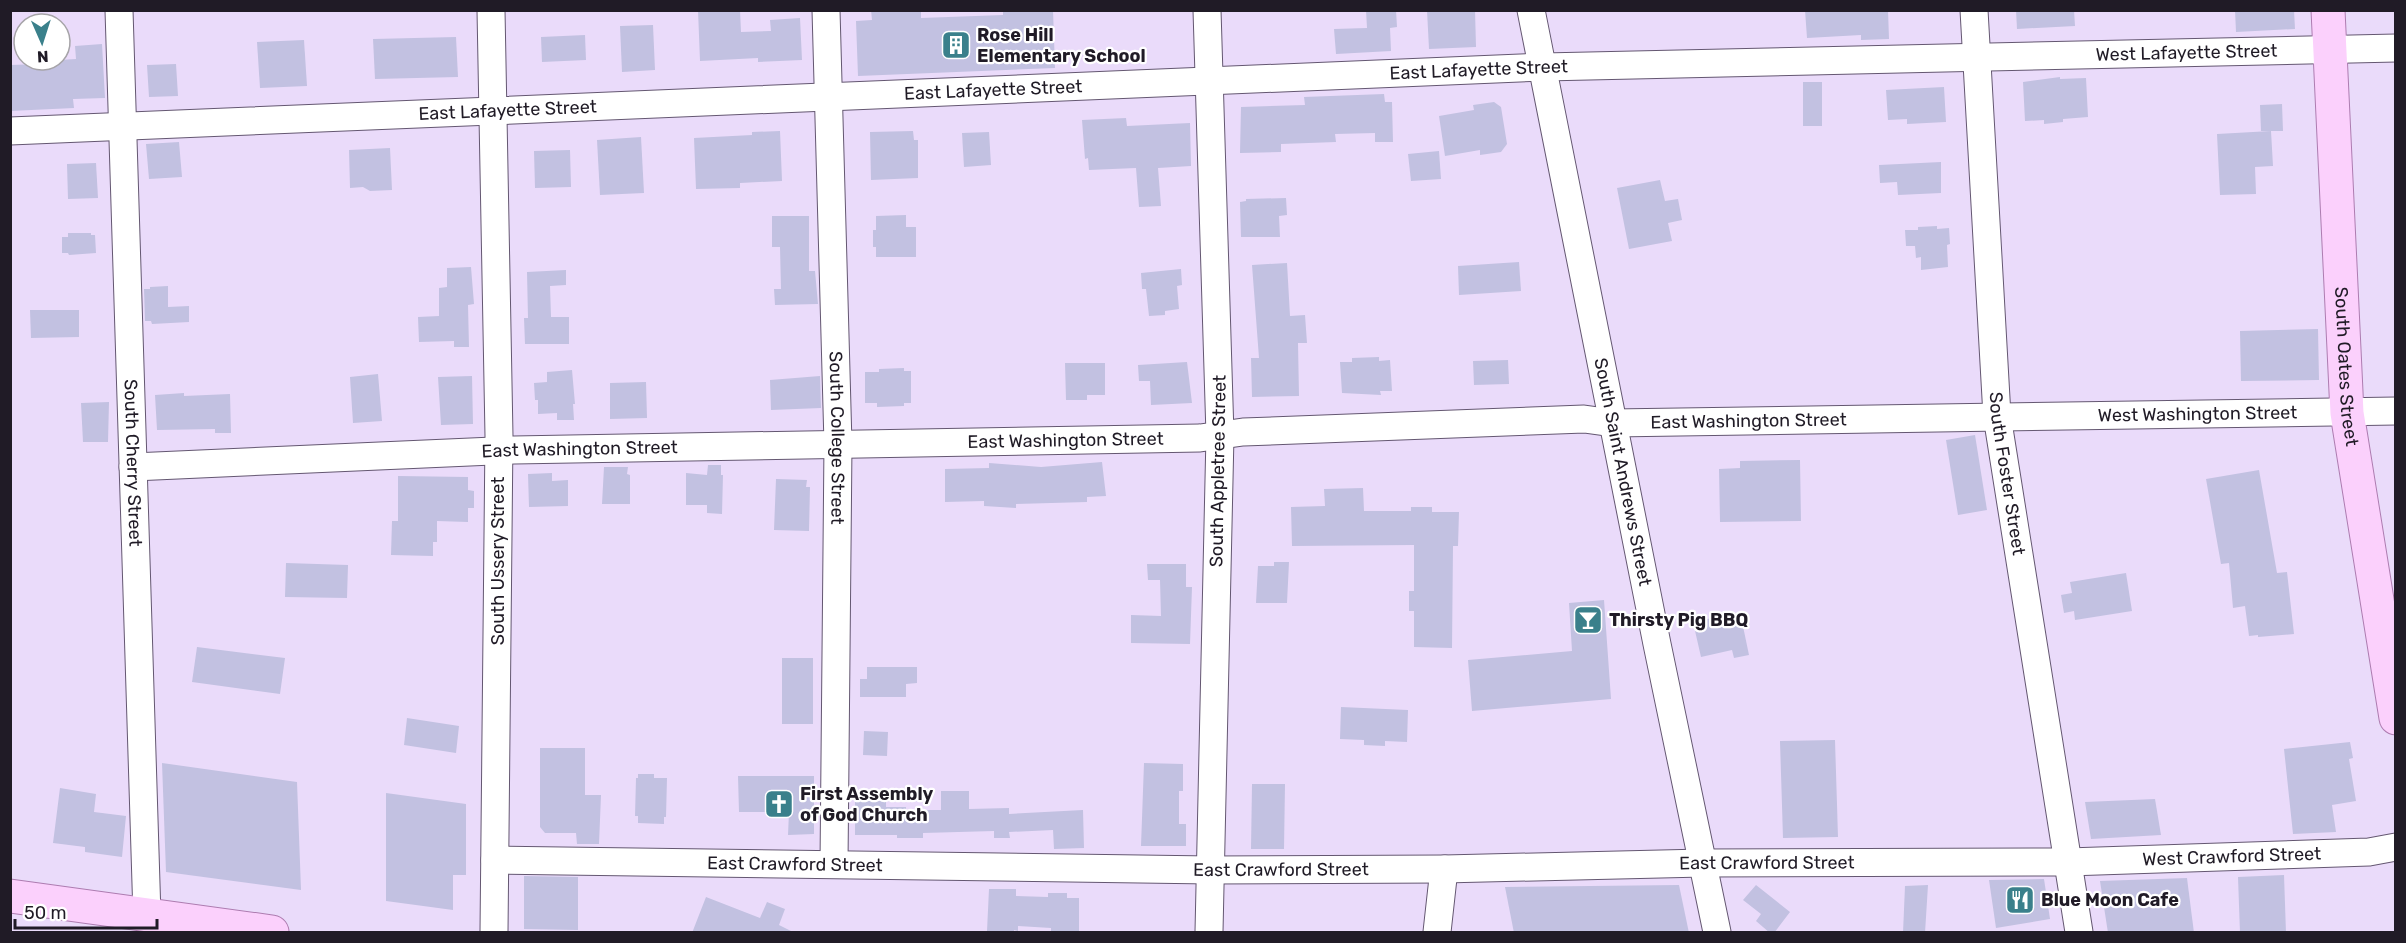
<svg xmlns="http://www.w3.org/2000/svg" width="2406" height="943" viewBox="0 0 2406 943" font-family="Rubik,sans-serif">
<rect width="100%" height="100%" fill="#eadbfa"/>
<g fill="#c2c1e1">
<path d="M698,10H740L741,32L771,31L770,20L800,18L802,60L758,62V58L700,61Z"/>
<path d="M871,10H921V18L1003,15V10H1053L1055,68L858,76L856,21L872,20Z"/>
<path d="M1366,10H1396L1397,27L1390,28L1391,51L1336,54L1334,29L1367,28Z"/>
<path d="M1427,10H1475L1476,47L1429,49Z"/>
<path d="M1805,10H1888L1889,39L1861,40V35L1807,38Z"/>
<path d="M2016,10H2074L2075,26L2017,29Z"/>
<path d="M2235,10H2294L2295,29L2236,32Z"/>
<path d="M653,25L655,70L622,72L620,26Z"/>
<path d="M585,35L586,60L542,62L541,37Z"/>
<path d="M456,37L458,77L375,79L373,39Z"/>
<path d="M304,40L307,86L260,88L257,42Z"/>
<path d="M102,44L105,98L73,99L74,108L10,111V65L42,64V61L76,59L75,46Z"/>
<path d="M176,64L178,96L149,97L147,65Z"/>
<path d="M2060,77V79L2086,78L2088,117L2063,119V122L2044,124V120L2025,121L2023,82Z"/>
<rect x="1803" y="82" width="19" height="44"/>
<path d="M1944,87L1946,122L1907,124V119L1888,120L1886,90Z"/>
<path d="M1384,94L1385,102H1392L1393,142H1375V133L1335,134L1336,142L1281,144V152L1240,153L1241,107L1305,105L1304,97Z"/>
<path d="M1494,102L1501,107L1507,144L1501,152L1480,155V150L1445,156L1439,116L1474,110L1473,105Z"/>
<path d="M2282,104L2283,131H2261L2260,105Z"/>
<path d="M1126,118L1127,126L1190,123L1191,166L1158,168L1161,206L1139,207L1136,168L1089,170L1088,158L1085,159L1082,120Z"/>
<path d="M780,131L782,181L740,183V188L696,189L694,138L752,135V132Z"/>
<path d="M913,131L914,140H918V178L871,180L870,132Z"/>
<path d="M2271,131L2273,166L2255,167L2256,194L2220,195L2217,134Z"/>
<path d="M989,132L991,165L964,167L962,133Z"/>
<path d="M641,137L644,193L600,195L597,140Z"/>
<path d="M179,142L182,177L149,179L146,144Z"/>
<path d="M390,148L392,190L370,191L363,187L350,188L349,150Z"/>
<path d="M570,150L571,187L535,188L534,151Z"/>
<path d="M1439,151L1441,179L1411,181L1408,154Z"/>
<path d="M1941,162V193L1898,195L1897,182L1880,183L1879,165Z"/>
<path d="M96,163L98,198L68,199L67,164Z"/>
<path d="M1660,180L1665,201L1678,199L1682,220L1668,223L1672,241L1629,249L1617,188Z"/>
<path d="M1286,198L1287,215L1279,216L1280,237H1241L1240,202L1246,201V199Z"/>
<path d="M906,215V227H916V257H876V247H873V230H876V216Z"/>
<path d="M772,216H809V271H815L818,304L775,305L774,289H781L780,247H772Z"/>
<path d="M1937,226V229L1949,228L1950,244L1947,245L1948,267L1921,270V257L1916,258L1915,246H1906L1905,230H1918V227Z"/>
<path d="M68,233H91V235H95L96,253L69,255L68,253H62V237H68Z"/>
<path d="M1519,262L1521,291L1459,295L1458,266Z"/>
<path d="M1287,263L1290,316L1305,315L1307,343H1298L1299,396L1252,397L1251,358H1259L1252,265Z"/>
<path d="M471,267L474,304L468,305L469,347H454V341L419,342L418,317L439,316V288L447,287V268Z"/>
<path d="M1181,269L1182,285L1177,286L1179,309L1165,311V315L1149,316L1146,289H1142L1141,273Z"/>
<path d="M566,270V285L550,286L551,317H569V344H525L524,318H528L527,272Z"/>
<path d="M168,286V307L189,306V322L152,324L151,321H145L144,289H150V287Z"/>
<path d="M30,310H79V337L31,338Z"/>
<path d="M2318,329L2319,380L2241,381L2240,331Z"/>
<path d="M1379,357V361L1390,360L1392,391H1380L1381,395L1342,393L1340,362H1352V358Z"/>
<path d="M1508,360L1509,384L1474,385L1473,361Z"/>
<path d="M1187,362L1192,403L1151,405L1150,381H1139L1138,365Z"/>
<path d="M1065,363H1105V395H1087V400H1066Z"/>
<path d="M904,368V371H911V403H904V406L877,407V403H865V372H879V369Z"/>
<path d="M572,370L575,404H573L574,420H557V413L538,414V400H535L534,383L547,382V372Z"/>
<path d="M378,374L382,421L353,423L350,377Z"/>
<path d="M472,376L473,424L441,425L438,377Z"/>
<path d="M820,376L821,408L771,410L770,380Z"/>
<path d="M646,382L647,418L610,419V383Z"/>
<path d="M184,393V396L230,394L231,433H215V429L157,430L155,395Z"/>
<path d="M109,402L108,442H83L81,403Z"/>
<path d="M1975,435L1987,510L1958,515L1946,440Z"/>
<path d="M1800,460L1801,521L1720,522L1719,469L1740,468V461Z"/>
<path d="M1102,462L1106,496L1087,497V502L1016,504V508L984,506V501L945,502V469L989,468V463L1041,467Z"/>
<path d="M708,465H721V475H723L722,514L707,513V505H686V473L707,475Z"/>
<path d="M604,467H628L627,474L630,475V504H602Z"/>
<path d="M2259,470L2277,573L2287,572L2294,634L2258,637V635L2249,636L2245,606L2233,608L2229,563L2221,564L2206,479Z"/>
<path d="M552,473V481L568,480V506L529,507L528,474Z"/>
<path d="M398,476L468,477V490L474,491V508H468V522L437,521V542H433V556L391,555L392,521H398Z"/>
<path d="M776,479L807,480L806,487H810L809,531L774,530Z"/>
<path d="M1363,488L1364,511H1411V507H1432V512H1459L1458,546H1453L1452,648L1414,647V611H1409V591H1414V545L1292,546L1291,507L1325,506L1324,489Z"/>
<path d="M1274,562H1289L1287,603H1256L1258,566H1274Z"/>
<path d="M286,563L348,565L347,598L285,597Z"/>
<path d="M1147,564H1186V587H1192L1190,644L1131,643V615L1161,616L1160,580H1148Z"/>
<path d="M2126,573L2132,611L2075,620L2074,611L2064,613L2061,595L2072,593L2070,582Z"/>
<path d="M1604,600L1611,699L1472,711L1468,660L1572,651L1569,603Z"/>
<path d="M1740,612L1749,655L1734,658L1732,650L1701,657L1693,622Z"/>
<path d="M197,647L285,658L280,694L192,682Z"/>
<rect x="782" y="658" width="31" height="66"/>
<path d="M867,667H917V683L906,684V697H860V679H867Z"/>
<path d="M1341,707L1408,710L1407,742L1385,741V746L1364,745V740L1340,739Z"/>
<path d="M407,718L459,726L456,753L404,745Z"/>
<path d="M864,731L888,732L887,756L863,755Z"/>
<path d="M1835,740L1838,837L1783,838L1780,741Z"/>
<path d="M2350,742L2353,758L2349,759L2356,801L2332,805L2336,832L2293,834L2284,749Z"/>
<path d="M540,748H585V795H601L599,844H577L576,833H545L540,827Z"/>
<path d="M162,763L297,782L301,890L166,872Z"/>
<path d="M1144,763L1183,764V791H1179V824H1186V846H1141Z"/>
<path d="M638,774H654V778H667L666,817H664V824L638,823V816H635L636,778H638Z"/>
<path d="M738,776H814V834L788,835L789,812H739Z"/>
<path d="M1252,784H1285L1284,849H1251Z"/>
<path d="M60,788L96,794L94,812L126,816L122,857L85,852V847L53,843Z"/>
<path d="M941,791H969V809L1009,808V814L1083,810L1084,848L1054,849L1053,830L1009,832L1010,838H994V831L923,833V838H897V835H855V801H886V807H906V810H941Z"/>
<path d="M386,793L466,804V875H453V910L386,901Z"/>
<path d="M2155,799L2161,835L2091,839L2085,802Z"/>
<path d="M2284,875L2286,933H2240L2238,877Z"/>
<path d="M524,876L578,877V930L524,929Z"/>
<path d="M2187,878L2194,933H2108L2100,881Z"/>
<path d="M2044,879L2050,919L1996,928L1989,880Z"/>
<path d="M1679,885L1689,933H1514L1505,887Z"/>
<path d="M1756,885L1790,912L1774,933H1770L1756,921L1761,914L1743,900Z"/>
<path d="M1928,885L1925,933H1903L1905,886Z"/>
<path d="M989,889H1016V896L1048,897V893H1067V898H1079V933H1051V928L1018,926V931L1014,930V933H990L987,931Z"/>
<path d="M706,897L760,918L767,902L785,909L779,925L795,933H692Z"/>
</g>
<g fill="none" stroke-linecap="round" stroke-linejoin="round">
<g stroke="#645771" stroke-width="29">
<g id="minor">
<path id="s1" d="M119,10L147,916"/>
<path d="M491,10L499,436L494,932"/>
<path id="s2" d="M826,10L838,444L834,864"/>
<path d="M1207,10L1220,435L1209,932"/>
<path id="s3" d="M1531,10L1657,644L1717,932"/>
<path id="s4" d="M1974,10L1997,416L2079,932"/>
<path id="s5" d="M10,131L1544,67L2396,48"/>
<path id="s6" d="M133,467L514,450L1200,438L1243,432L1584,419L1613,423L2396,411"/>
<path id="s7" d="M495,860L1211,870L1444,869L1703,863L2068,862L2369,852L2396,847"/>
<path d="M1437,932L1444,869"/>
</g>
</g>
<g stroke="#ad7cb0" stroke-width="35">
<g id="major">
<path id="s8" d="M2328,10L2347,413L2396,718"/>
<path d="M10,896L272,932"/>
</g>
</g>
<use href="#minor" stroke="#fff" stroke-width="27"/>
<use href="#major" stroke="#fbd0fc" stroke-width="33"/>
</g>
<defs>
<g id="building-square" transform="scale(1.5)"><rect x="-9" y="-9" width="18" height="18" rx="4" fill="#3a808b" stroke="#fff"/><path d="M-4-6H4V6H1V3H-1V6H-4ZM-2.5-4.3h1.7v1.8h-1.7ZM.8-4.3h1.7v1.8H.8ZM-2.5-1h1.7V.8h-1.7ZM.8-1h1.7V.8H.8Z" fill="#fff"/></g>
<g id="bar-square" transform="scale(1.5)"><rect x="-9" y="-9" width="18" height="18" rx="4" fill="#3a808b" stroke="#fff"/><path d="M-6-5H6L.8 .8V4.5H3.5V6h-7V4.5H-.8V.8Z" fill="#fff"/></g>
<g id="church-square" transform="scale(1.5)"><rect x="-9" y="-9" width="18" height="18" rx="4" fill="#3a808b" stroke="#fff"/><path d="M-1.2-6h2.4v3.5h3.3v2.4h-3.3V6h-2.4V-.1h-3.3v-2.4h3.3Z" fill="#fff"/></g>
<g id="restaurant-square" transform="scale(1.5)"><rect x="-9" y="-9" width="18" height="18" rx="4" fill="#3a808b" stroke="#fff"/><path d="M-5-6h1v4h1v-4h1v4h1v-4h1v5L-1.5 .5V6h-2V.5L-5-1ZM5-6V6H3V1.5H1.5Q1.5-4 5-6Z" fill="#fff"/></g>
</defs>
<g fill-rule="evenodd">
<use href="#building-square" x="956" y="45"/>
<use href="#bar-square" x="1588" y="620"/>
<use href="#church-square" x="779" y="804"/>
<use href="#restaurant-square" x="2020" y="900"/>
</g>
<g text-anchor="middle" dominant-baseline="central" stroke-width="4.5" stroke-linejoin="round" paint-order="stroke">
<g font-size="18" font-weight="bold" fill="#201b26" stroke="#fff" text-anchor="start">
<text x="977" y="35">Rose Hill<tspan x="977" dy="21">Elementary School</tspan></text>
<text x="1609" y="620">Thirsty Pig BBQ</text>
<text x="800" y="794">First Assembly<tspan x="800" dy="21">of God Church</tspan></text>
<text x="2041" y="900">Blue Moon Cafe</text>
</g>
<g font-size="18" fill="#201b26" stroke="#fff">
<text stroke="none"><textPath href="#s5" startOffset="2178">West Lafayette Street</textPath></text>
<text stroke="none"><textPath href="#s5" startOffset="1470">East Lafayette Street</textPath></text>
<text stroke="none"><textPath href="#s5" startOffset="984">East Lafayette Street</textPath></text>
<text stroke="none"><textPath href="#s5" startOffset="498">East Lafayette Street</textPath></text>
<text stroke="none"><textPath href="#s8" startOffset="357">South Oates Street</textPath></text>
<text stroke="none"><textPath href="#s6" startOffset="2066">West Washington Street</textPath></text>
<text stroke="none"><textPath href="#s6" startOffset="1617">East Washington Street</textPath></text>
<text stroke="none"><textPath href="#s2" startOffset="428">South College Street</textPath></text>
<text stroke="none"><textPath href="#s6" startOffset="933">East Washington Street</textPath></text>
<text stroke="none"><textPath href="#s6" startOffset="447">East Washington Street</textPath></text>
<text stroke="none"><textPath href="#s1" startOffset="453">South Cherry Street</textPath></text>
<text transform="translate(1218 471) rotate(-89)">South Appletree Street</text>
<text stroke="none"><textPath href="#s3" startOffset="471">South Saint Andrews Street</textPath></text>
<text stroke="none"><textPath href="#s4" startOffset="465">South Foster Street</textPath></text>
<text transform="translate(498 561) rotate(-90)">South Ussery Street</text>
<text stroke="none"><textPath href="#s7" startOffset="1737">West Crawford Street</textPath></text>
<text stroke="none"><textPath href="#s7" startOffset="1272">East Crawford Street</textPath></text>
<text stroke="none"><textPath href="#s7" startOffset="300">East Crawford Street</textPath></text>
<text stroke="none"><textPath href="#s7" startOffset="786">East Crawford Street</textPath></text>
</g>
</g>
<rect width="2406" height="943" fill="none" stroke="#201b26" stroke-width="24"/>
<g transform="translate(42 42) rotate(177)"><circle r="28" fill="#ffffff" stroke="#a6a4a8" stroke-width="1.5"/>
<path d="M0-4.5L10 22L0 15L-10 22Z" fill="#3a808b"/>
<text y="-9" font-size="16" font-weight="bold" text-anchor="middle" fill="#201b26">N</text>
</g>
<path d="M15 919v9h142v-9" fill="none" stroke="#201b26" stroke-width="3"/>
<text x="24" y="919" font-size="18" fill="#201b26" stroke="#ffffff" stroke-width="4.5" paint-order="stroke">50 m</text>
</svg>
